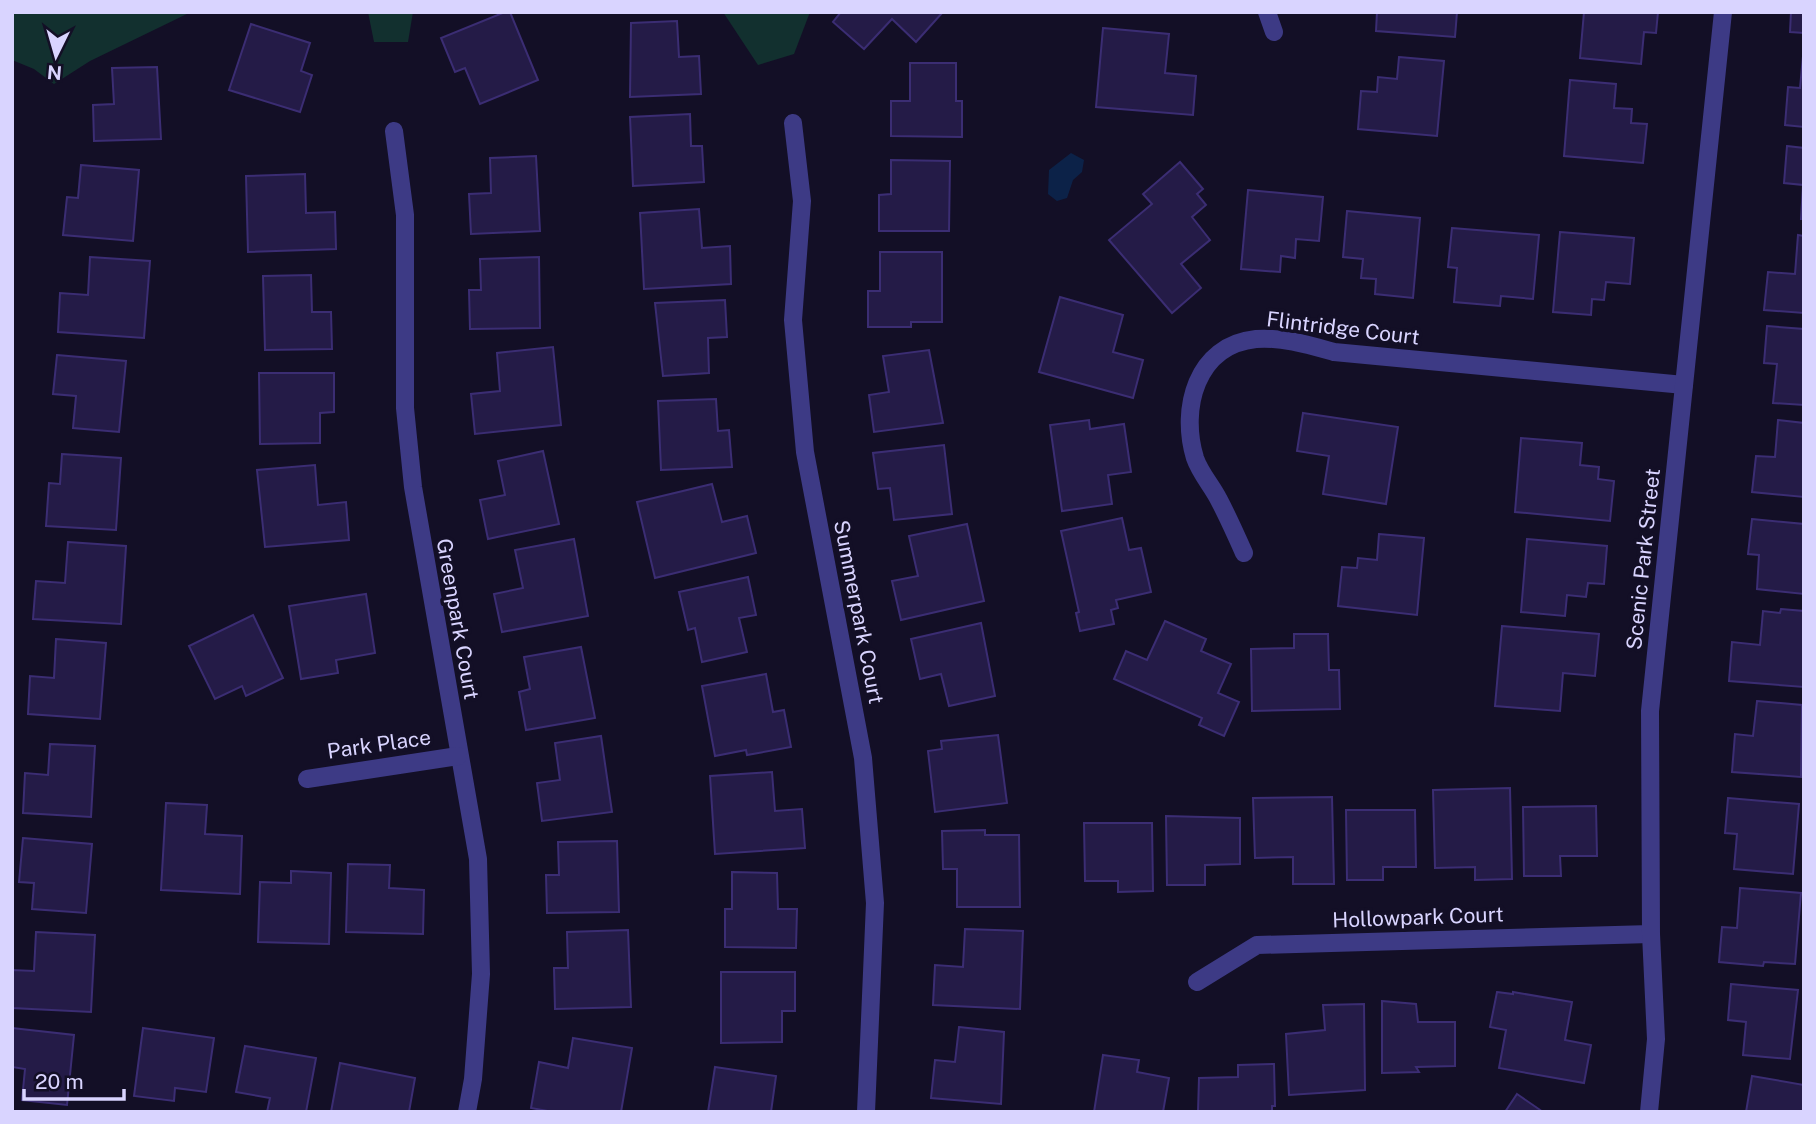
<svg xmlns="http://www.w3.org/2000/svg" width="1816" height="1124" viewBox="0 0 1816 1124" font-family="'Public Sans',sans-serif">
<rect width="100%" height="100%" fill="#130f26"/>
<g fill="#12302f">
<path d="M12,12H191L90,61L54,84L34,69L12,60Z"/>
<path d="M368,12H413L408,42H374Z"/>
<path d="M723,12H810L794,54L758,65Z"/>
</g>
<path fill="#0c2248" d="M1071,153L1084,160L1082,172L1073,180L1067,198L1057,201L1048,194L1049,170Z"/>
<g fill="#241b47" stroke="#3b2d73" stroke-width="2">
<path d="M505,12H510L538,80L480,104L465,68L455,72L441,38Z"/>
<path d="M841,12H943L916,42L892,19L864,49L833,22Z"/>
<path d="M1377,12H1457L1455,37L1376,31Z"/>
<path d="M1584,12H1658L1656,33L1644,32L1641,64L1580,58Z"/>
<path d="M1791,12H1804V33L1790,32Z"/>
<path d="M677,21L679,57L699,56L701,94L630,97L631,23Z"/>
<path d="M251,24L310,43L301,71L312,75L300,112L229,90Z"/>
<path d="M1103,28L1169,34L1165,73L1196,76L1193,115L1096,107Z"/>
<path d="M1803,56L1804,127L1785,125L1788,87L1800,88Z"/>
<path d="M1399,57L1444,61L1437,136L1358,129L1361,91L1377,92L1378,77L1397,79Z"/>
<path d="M910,63H956V101H962V137L891,136V101H910Z"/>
<path d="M157,67L161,139L94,141L93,105L114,104L112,68Z"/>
<path d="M1570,80L1616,84L1614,108L1632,109L1631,123L1647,124L1643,163L1564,156Z"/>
<path d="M690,114L691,146H702L704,182L633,186L630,117Z"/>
<path d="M1787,146L1804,148V219H1801L1803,185L1784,183Z"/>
<path d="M536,156L540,231L471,234L469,194L491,193L490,158Z"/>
<path d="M891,160L950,161L949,231H879V195L891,194Z"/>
<path d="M1180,162L1203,189L1197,194L1206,205L1192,217L1210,240L1181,264L1201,288L1172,313L1109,240L1152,204L1143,194Z"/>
<path d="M81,165L139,170L133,241L63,235L67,197L78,198Z"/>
<path d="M305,174L306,213L335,212L336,249L248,252L246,176Z"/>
<path d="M1248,190L1323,197L1319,241L1296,239L1295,258L1281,256L1280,272L1241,269Z"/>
<path d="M699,209L702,248L730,246L731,284L644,289L640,213Z"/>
<path d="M1347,211L1420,218L1413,298L1375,294L1376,279L1361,278L1363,259L1343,257Z"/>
<path d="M1452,228L1539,235L1533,299L1501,296L1500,306L1454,302L1457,268L1448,267Z"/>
<path d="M1560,232L1634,238L1630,284L1606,282L1604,300L1592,299L1591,315L1553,312Z"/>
<path d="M1798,235L1804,236V313L1764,310L1768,272L1795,274Z"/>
<path d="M880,252H942V322H911V327H868V291H880Z"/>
<path d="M90,257L150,261L144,338L58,332L60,293L88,295Z"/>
<path d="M539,257L540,328L470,329L469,290H481L480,259Z"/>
<path d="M311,275L312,312H331L332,349L265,350L263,276Z"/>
<path d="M1060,297L1123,315L1113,352L1143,360L1133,398L1039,372Z"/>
<path d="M725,300L727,337L708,338L709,373L663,376L655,303Z"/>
<path d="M1767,326L1804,329V405L1773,403L1777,364L1764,363Z"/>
<path d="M553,347L561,425L475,434L471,394L500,391L497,353Z"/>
<path d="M929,350L943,423L874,432L869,395L889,392L883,356Z"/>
<path d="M57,355L126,361L119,432L73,428L76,396L53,394Z"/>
<path d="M259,373H334V412L320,413V443L260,444Z"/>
<path d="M716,399L718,431L729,430L732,467L661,470L658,401Z"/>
<path d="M1303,413L1398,427L1386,504L1323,494L1329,456L1297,451Z"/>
<path d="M1089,420L1090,429L1124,424L1131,472L1108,475L1112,504L1062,511L1050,425Z"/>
<path d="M1778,420L1804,423V497L1752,492L1756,456L1775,457Z"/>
<path d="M1521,438L1582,443L1580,465L1599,467L1598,479L1614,481L1610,521L1515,512Z"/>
<path d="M944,445L952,514L894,520L890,488L878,489L873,453Z"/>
<path d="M543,451L559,524L488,539L480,500L505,495L498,461Z"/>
<path d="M62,454L121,458L116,530L46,526L49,483L60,484Z"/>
<path d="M315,465L318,505L346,502L349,540L265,547L257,470Z"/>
<path d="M712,484L722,522L747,516L756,553L655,578L637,502Z"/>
<path d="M1122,518L1129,550L1141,548L1151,592L1116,600L1118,608L1111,610L1114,624L1080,631L1076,613L1079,612L1061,531Z"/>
<path d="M1752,519L1804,524V594L1757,589L1759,555L1748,554Z"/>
<path d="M967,524L984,601L901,620L892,581L918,576L909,536Z"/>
<path d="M1379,534L1424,538L1417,615L1338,606L1342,567L1357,568L1358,558L1377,560Z"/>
<path d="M574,539L588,616L502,632L494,594L523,588L515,550Z"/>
<path d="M1527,539L1607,546L1604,584L1588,583L1586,597L1567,595L1565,616L1521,612Z"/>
<path d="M68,542L126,546L121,624L33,619L36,581L65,583Z"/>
<path d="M748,577L756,615L739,618L747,652L702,662L695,628L688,630L679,592Z"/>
<path d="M366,594L375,653L336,660L338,673L301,679L289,606Z"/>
<path d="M1781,609L1804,611V687L1729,681L1732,642L1760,645L1763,611L1780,613Z"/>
<path d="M253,615L283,678L246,696L242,686L215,699L189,646Z"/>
<path d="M1165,621L1206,639L1201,651L1231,664L1218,693L1239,702L1224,736L1199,725L1202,718L1114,679L1126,651L1147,660Z"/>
<path d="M981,623L995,696L949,706L941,674L920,679L911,639Z"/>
<path d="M1502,626L1599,634L1595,676L1563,673L1560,711L1495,706Z"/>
<path d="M1294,634H1328L1329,670H1339L1340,709L1252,711L1251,649L1294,648Z"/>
<path d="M56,639L106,643L100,719L28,714L30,676L54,678Z"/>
<path d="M581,647L595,718L526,730L519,692L530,689L524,657Z"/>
<path d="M766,674L773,712L784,710L791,747L747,755L746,750L715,756L702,686Z"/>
<path d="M1757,701L1802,705L1801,777L1732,772L1735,734L1753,736Z"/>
<path d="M998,735L1007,803L935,812L928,751L942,749L941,741Z"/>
<path d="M601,736L612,812L542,821L537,783L560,780L555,743Z"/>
<path d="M50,744L95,746L91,817L23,813L25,773L48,775Z"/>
<path d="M772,772L775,811L802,809L805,848L715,854L710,776Z"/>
<path d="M1510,788L1512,879L1475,880V867L1435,868L1433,790Z"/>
<path d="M1332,797L1334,884H1293V857L1255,858L1253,798Z"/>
<path d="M1728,798L1799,804L1793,874L1734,869L1737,834L1725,833Z"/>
<path d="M166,803L207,805L205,834L242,836L240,894L161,890Z"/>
<path d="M1596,806L1597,856H1560L1561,876H1524L1523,807Z"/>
<path d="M1346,810H1415L1416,867H1383V880H1347Z"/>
<path d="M1166,816L1240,818V864L1205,865V885H1167Z"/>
<path d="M1084,823H1152L1153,891L1118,892V881H1085Z"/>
<path d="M985,830V835H1019L1020,907H957V869H943L942,831Z"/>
<path d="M23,838L92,844L86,913L32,909L34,883L19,882Z"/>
<path d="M617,841L619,912L547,913L546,875H559L558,842Z"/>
<path d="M348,864L390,865L389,888L424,890L423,934L346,932Z"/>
<path d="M291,871L331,873L329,944L258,942L260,882L291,883Z"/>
<path d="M732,872L777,873L778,909H797L796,948L725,947V909H732Z"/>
<path d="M1740,888L1801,893L1795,964L1764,962L1763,966L1719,962L1722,927L1737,928Z"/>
<path d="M965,929L1023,931L1020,1009L933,1005L935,965L963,967Z"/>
<path d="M628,930L631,1007L555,1009L554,968H568L567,932Z"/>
<path d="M36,932L95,935L91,1012L12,1008V970L34,971Z"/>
<path d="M721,972H795V1011H782V1042L721,1043Z"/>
<path d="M1731,984L1798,990L1790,1059L1743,1055L1746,1022L1728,1020Z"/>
<path d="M1497,992L1513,994V992L1572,1002L1565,1040L1591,1045L1584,1083L1499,1068L1506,1030L1490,1027Z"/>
<path d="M1382,1001L1416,1004L1418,1022H1455V1066L1416,1067L1419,1072L1382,1073Z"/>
<path d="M1364,1004L1365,1090L1289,1095L1286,1034L1325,1030L1323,1005Z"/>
<path d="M959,1027L1004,1032L1001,1104L931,1098L935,1060L955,1062Z"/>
<path d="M12,1028L74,1035L67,1105L22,1100L25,1069L12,1067Z"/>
<path d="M143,1028L214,1038L206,1092L175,1088L174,1101L134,1096Z"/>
<path d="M573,1038L632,1048L621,1112H553L531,1108L539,1062L568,1068Z"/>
<path d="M245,1046L316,1058L306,1112H267L270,1098L236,1092Z"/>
<path d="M1103,1055L1139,1060L1137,1072L1169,1078L1163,1112H1094Z"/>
<path d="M340,1063L415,1078L409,1112H331Z"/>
<path d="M1274,1064L1275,1106H1272V1112H1198L1199,1078L1238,1077V1065Z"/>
<path d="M715,1067L776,1076L771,1112H708Z"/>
<path d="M1752,1076L1804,1085V1112H1746Z"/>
<path d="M1517,1094L1543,1112H1505Z"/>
</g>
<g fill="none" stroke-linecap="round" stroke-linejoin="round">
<g stroke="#3d3a85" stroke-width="18">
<path d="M1267,12L1274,32"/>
<path d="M793,123L802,201L793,320L805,452L863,758L875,903L866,1112"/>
<path d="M394,131L405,215V408L413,487L478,859L481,974L473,1079L467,1112"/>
<path d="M1244,553C1236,535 1228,517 1219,500C1212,486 1200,473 1195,458C1180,409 1196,345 1256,339C1283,337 1309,345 1334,352L1684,385"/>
<path d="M307,779L458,756"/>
<path d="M1197,982L1257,945L1651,934"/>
<path d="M1649,1112L1656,1039L1651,934L1650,711L1723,12"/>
</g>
</g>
<g text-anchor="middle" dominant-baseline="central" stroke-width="7" stroke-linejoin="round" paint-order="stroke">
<g font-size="21" fill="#d9d4ff" stroke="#130f26">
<text transform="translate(1343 328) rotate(7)">Flintridge Court</text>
<text transform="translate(1643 559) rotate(-84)">Scenic Park Street</text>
<text transform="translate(859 612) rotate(79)">Summerpark Court</text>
<text transform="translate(458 619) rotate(80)">Greenpark Court</text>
<text transform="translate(379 744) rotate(-8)">Park Place</text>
<text transform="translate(1418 917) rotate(-2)">Hollowpark Court</text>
</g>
</g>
<rect width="1816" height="1124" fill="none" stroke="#d9d4ff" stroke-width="28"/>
<g transform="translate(56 56) rotate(185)" stroke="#130f26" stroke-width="5" paint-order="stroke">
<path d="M0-5L12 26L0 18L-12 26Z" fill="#d9d4ff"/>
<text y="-10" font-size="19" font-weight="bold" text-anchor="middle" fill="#d9d4ff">N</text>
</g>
<path d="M24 1089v10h100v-10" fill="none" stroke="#d9d4ff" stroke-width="3.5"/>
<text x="35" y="1089" font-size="21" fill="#d9d4ff" stroke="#130f26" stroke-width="5" paint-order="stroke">20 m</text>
</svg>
